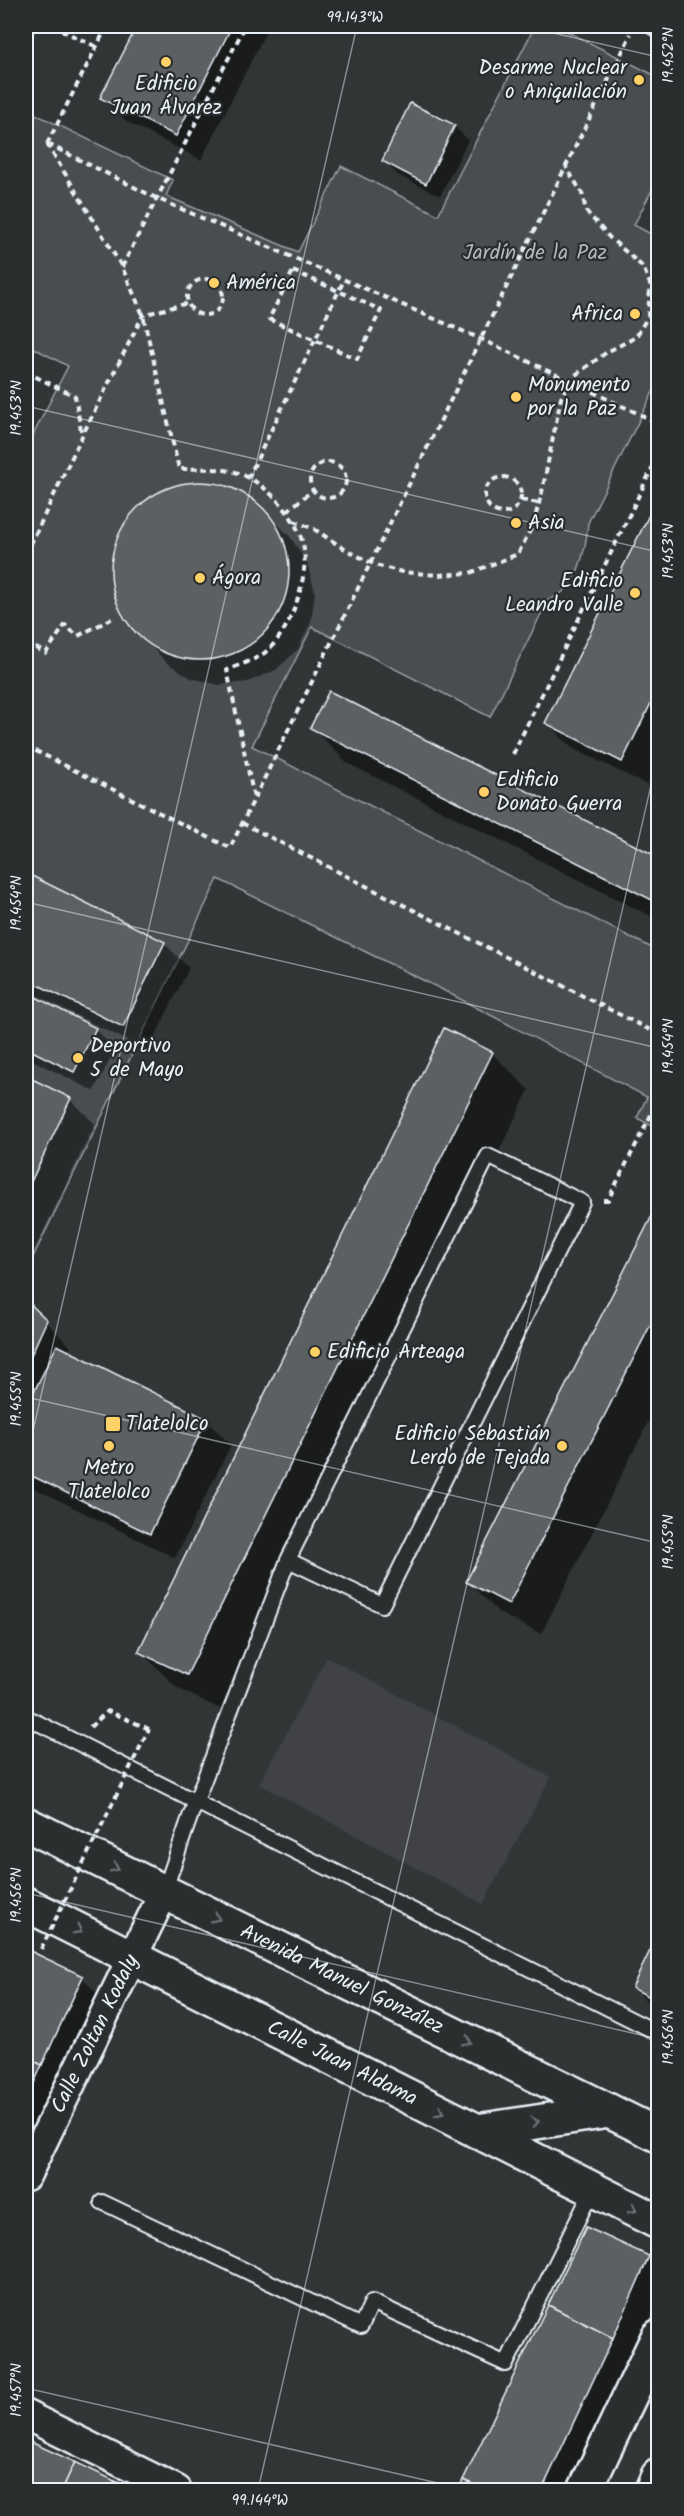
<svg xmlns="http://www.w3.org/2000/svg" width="684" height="2516" viewBox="0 0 684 2516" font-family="Kalam,sans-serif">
<rect width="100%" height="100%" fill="#323536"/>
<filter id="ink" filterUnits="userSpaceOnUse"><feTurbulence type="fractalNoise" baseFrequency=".0167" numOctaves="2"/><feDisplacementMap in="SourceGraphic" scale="12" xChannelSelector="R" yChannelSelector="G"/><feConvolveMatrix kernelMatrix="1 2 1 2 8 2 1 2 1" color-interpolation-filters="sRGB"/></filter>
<g filter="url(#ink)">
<path fill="#3f4244" d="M327,1657L551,1777L483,1904L259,1784Z"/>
<path fill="#494d4f" stroke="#989fa4" stroke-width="1.5" d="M535,26H556L658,77V178L634,225L658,238V382L588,523C586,550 578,591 548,600L490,717L312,627L252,746L658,951V1129L637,1118L647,1097L439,988L218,879L32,1259L26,1256V449L68,366L26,344V114L27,110L173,180L166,196L298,252L341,166L438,215Z"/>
<g fill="#0007">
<path d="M139,26H269L201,160L127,122L102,98Z"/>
<path d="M454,126L468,140L440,196L398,175L384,161Z"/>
<path d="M183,484H214L242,493L266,512L291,538L307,563L315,592L311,622L298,649L276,670L248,682L219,685L191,678L167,663L123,616L113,589L111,562L119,534L134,511L157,493Z"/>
<path d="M658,501V763L647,785L572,748L547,723Z"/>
<path d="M329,693L658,858V920L347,763L312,727Z"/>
<path d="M26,875L164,943L189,968L148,1051L26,990Z"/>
<path d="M26,994L95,1029L115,1049L94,1091L26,1057Z"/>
<path d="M492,1053L529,1090L224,1711L177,1688L140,1651Z"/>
<path d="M26,1077L70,1099L95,1124L30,1259L26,1257Z"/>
<path d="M658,1207V1403L541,1634L499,1613L468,1582Z"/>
<path d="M26,1302L71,1347L68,1352L206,1420L231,1445L175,1558L26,1484Z"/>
<path d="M658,1938V2013L634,1988Z"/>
<path d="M26,1950L82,1978L107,2003L46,2120L39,2117L29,2138L26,2136Z"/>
<path d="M648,2257L658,2268V2299L578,2490H460L550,2306Z"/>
<path d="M26,2442L127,2490H26Z"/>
</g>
<g fill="#5c6063" stroke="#e8f1f8" stroke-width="1.5">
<path d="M137,26H232L176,136L100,98Z"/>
<path d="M410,103L455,125L426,184L382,161Z"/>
<circle cx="200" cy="571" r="89"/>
<path d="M658,497V689L622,762L545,723Z"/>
<path d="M329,691L658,857V903L310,728Z"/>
<path d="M26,873L165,942L123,1027L26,979Z"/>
<path d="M26,992L96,1028L74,1072L26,1048Z"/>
<path d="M444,1028L493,1052L187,1675L138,1652Z"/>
<path d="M26,1076L71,1098L26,1192Z"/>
<path d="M658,1204V1310L509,1604L466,1582Z"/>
<path d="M26,1300L47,1320L26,1366Z"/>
<path d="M57,1345L207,1419L150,1534L26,1473V1408Z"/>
<path d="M658,1934V2001L632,1988Z"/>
<path d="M26,1949L83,1976L42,2065L26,2057Z"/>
<path d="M26,2057L42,2065L26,2101Z"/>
<path d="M586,2227L649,2256L613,2338L548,2305Z"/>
<path d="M548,2305L613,2338L542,2490H485L463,2480Z"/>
<path d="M26,2440L75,2462L62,2490H26Z"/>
<path d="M75,2462L115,2481L110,2490H62Z"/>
<path d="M463,2480L485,2490H458Z"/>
<path d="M115,2481L134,2490H110Z"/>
</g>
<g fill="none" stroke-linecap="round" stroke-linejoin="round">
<g stroke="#e8f1f8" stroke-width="18">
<g id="lane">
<path d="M651,26L658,30"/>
<path d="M26,1717L658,2033"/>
<path d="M164,1892L191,1814L288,1560L488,1156L582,1202L382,1605L288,1560"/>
<path d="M102,2202L361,2326L372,2302L506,2364L593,2189"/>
</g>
</g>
<g stroke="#e8f1f8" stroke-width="33">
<g id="street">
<path id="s1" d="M26,2176L164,1892"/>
<path d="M26,2415L177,2490"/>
</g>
</g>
<g stroke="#e8f1f8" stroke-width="38">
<g id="secondary">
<path id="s2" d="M26,1824L658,2135"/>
<path id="s3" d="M26,1904L658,2222"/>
<path d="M477,2131L609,2111"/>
<path d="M585,2490L658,2337"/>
</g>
</g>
<g stroke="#e8f1f8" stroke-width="38">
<path id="primary" d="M652,2490L658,2476"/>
</g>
<g stroke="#e8f1f8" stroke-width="4" stroke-dasharray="6 4.5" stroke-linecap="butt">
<path d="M52,26L97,47"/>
<path d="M26,47L35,26"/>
<path d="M47,144L122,267L143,315L179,469C198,469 219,467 238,473C267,483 300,519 304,550C308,580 291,629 268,650C259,659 239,665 227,670L254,798"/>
<path d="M47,144L107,26"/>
<path d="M48,144L156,198L481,339L658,423"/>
<path d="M122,267L245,26"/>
<path d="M293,271L381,310L357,359L269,319Z"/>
<circle cx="205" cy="297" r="18"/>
<path d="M26,372L75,396L82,436"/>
<circle cx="328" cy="480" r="18"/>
<circle cx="503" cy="495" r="18"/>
<path d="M248,478L344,280"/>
<path d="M521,500L539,503"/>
<path d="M287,511L313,490"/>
<path d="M294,521L314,529L343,548L375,565L402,572L438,575L470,573L518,554L533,525L542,492L561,398L569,382L574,376L607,352L636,337L648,316L650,284L643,267L609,237L586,211L582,193L566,167"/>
<path d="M26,554L82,436L143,315L188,303"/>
<path d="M26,643L46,653L65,625L78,636L115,617"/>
<path d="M26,746L230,848L631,34"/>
<path d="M513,754L658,456"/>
<path d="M242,823L658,1034"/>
<path d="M603,1200H608L658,1101"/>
<path d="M90,1727L108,1711L149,1729"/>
</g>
<use href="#lane" stroke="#2a2d2e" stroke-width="14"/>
<use href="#street" stroke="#2a2d2e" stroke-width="28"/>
<use href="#secondary" stroke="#2a2d2e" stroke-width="33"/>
<use href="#primary" stroke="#2a2d2e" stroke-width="33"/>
<path stroke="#e8f1f8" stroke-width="4" stroke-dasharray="6 4.5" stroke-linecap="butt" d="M41,1949L149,1729"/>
</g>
<defs><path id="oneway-chevron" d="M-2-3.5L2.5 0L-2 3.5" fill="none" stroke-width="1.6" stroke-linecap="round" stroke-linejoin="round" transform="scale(1.5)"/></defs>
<g stroke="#6c7275">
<use href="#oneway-chevron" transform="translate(115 1868) rotate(26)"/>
<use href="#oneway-chevron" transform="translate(216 1918) rotate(26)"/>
<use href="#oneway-chevron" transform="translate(78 1930) rotate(27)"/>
<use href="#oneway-chevron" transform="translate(467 2041) rotate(26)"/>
<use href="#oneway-chevron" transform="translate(440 2112) rotate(27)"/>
<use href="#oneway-chevron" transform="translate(535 2122) rotate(-9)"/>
<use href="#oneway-chevron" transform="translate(633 2209) rotate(27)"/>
</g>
</g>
<path fill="none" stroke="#e8f1f8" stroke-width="1.5" stroke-opacity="0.45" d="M523,26L658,57M26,406L658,552M26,902L658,1048M26,1397L658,1543M26,1461L357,26M26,1893L658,2039M26,2388L468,2490M258,2490L658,755"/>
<g fill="#ffd166" stroke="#2a2d2e" stroke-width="2">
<circle cx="166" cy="62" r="6"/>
<circle cx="639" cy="80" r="6"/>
<circle cx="214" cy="283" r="6"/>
<circle cx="635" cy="314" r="6"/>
<circle cx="516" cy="397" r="6"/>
<circle cx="516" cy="523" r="6"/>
<circle cx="200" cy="578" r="6"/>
<circle cx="635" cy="593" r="6"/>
<circle cx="484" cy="792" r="6"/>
<circle cx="78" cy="1058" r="6"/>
<circle cx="315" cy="1352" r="6"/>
<rect x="105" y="1416" width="16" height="16" rx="3"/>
<circle cx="109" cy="1446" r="6"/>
<circle cx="562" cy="1446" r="6"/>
</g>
<g text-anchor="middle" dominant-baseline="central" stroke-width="4.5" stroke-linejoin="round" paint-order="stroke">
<g font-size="21" fill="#e8f1f8" stroke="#2a2d2e" text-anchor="start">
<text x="627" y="68" text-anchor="end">Desarme Nuclear<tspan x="627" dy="24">o Aniquilación</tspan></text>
<text x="166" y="84" text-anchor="middle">Edificio<tspan x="166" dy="24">Juan Álvarez</tspan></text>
<text x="226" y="283">América</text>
<text x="623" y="314" text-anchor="end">Africa</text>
<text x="528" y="385">Monumento<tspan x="528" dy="24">por la Paz</tspan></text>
<text x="528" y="523">Asia</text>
<text x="212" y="578">Ágora</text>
<text x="623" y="581" text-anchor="end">Edificio<tspan x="623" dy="24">Leandro Valle</tspan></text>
<text x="496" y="780">Edificio<tspan x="496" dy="24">Donato Guerra</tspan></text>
<text x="90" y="1046">Deportivo<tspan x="90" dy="24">5 de Mayo</tspan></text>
<text x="327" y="1352">Edificio Arteaga</text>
<text x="126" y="1424">Tlatelolco</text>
<text x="550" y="1434" text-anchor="end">Edificio Sebastián<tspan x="550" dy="24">Lerdo de Tejada</tspan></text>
<text x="109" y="1468" text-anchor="middle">Metro<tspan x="109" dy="24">Tlatelolco</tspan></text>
</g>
<g font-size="21" fill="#b0b8bd" stroke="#2a2d2e">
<text x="535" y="253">Jardín de la Paz</text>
</g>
<g font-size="21" fill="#e8f1f8" stroke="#2a2d2e">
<text stroke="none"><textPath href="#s2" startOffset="352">Avenida Manuel González</textPath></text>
<text stroke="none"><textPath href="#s1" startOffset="158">Calle Zoltan Kodaly</textPath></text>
<text stroke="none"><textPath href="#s3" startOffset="354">Calle Juan Aldama</textPath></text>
</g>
</g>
<rect width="684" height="2516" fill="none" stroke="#2a2d2e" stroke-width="66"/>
<rect x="33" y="33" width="618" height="2450" fill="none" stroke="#e8f1f8" stroke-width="2"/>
<g font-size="15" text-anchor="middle" fill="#e8f1f8">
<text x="355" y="22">99.143°W</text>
<text transform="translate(668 55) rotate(-90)" y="5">19.452°N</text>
<text transform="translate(16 408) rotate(-90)" y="5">19.453°N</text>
<text transform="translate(668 551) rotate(-90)" y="5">19.453°N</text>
<text transform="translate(16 903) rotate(-90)" y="5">19.454°N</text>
<text transform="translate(668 1046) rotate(-90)" y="5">19.454°N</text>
<text transform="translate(16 1399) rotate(-90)" y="5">19.455°N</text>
<text transform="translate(668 1542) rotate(-90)" y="5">19.455°N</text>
<text transform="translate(16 1895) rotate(-90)" y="5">19.456°N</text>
<text transform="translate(668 2037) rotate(-90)" y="5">19.456°N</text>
<text transform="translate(16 2390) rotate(-90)" y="5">19.457°N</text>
<text x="260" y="2505">99.144°W</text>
</g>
</svg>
